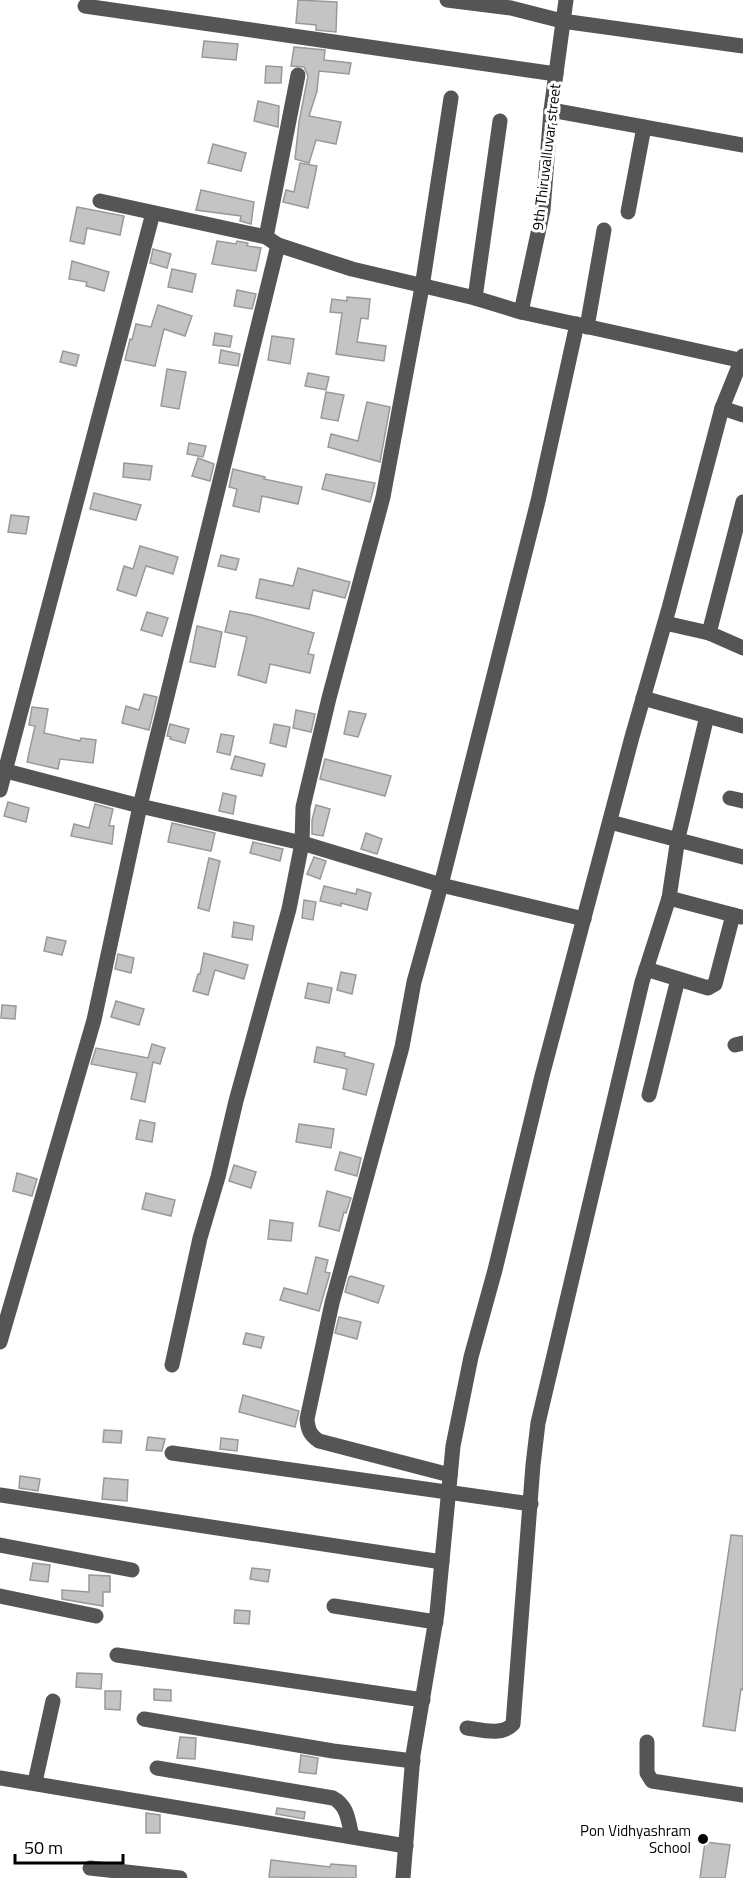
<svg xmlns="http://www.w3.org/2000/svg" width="743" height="1878" viewBox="0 0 743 1878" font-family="'Titillium Web',sans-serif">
<rect width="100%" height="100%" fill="#fff"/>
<g fill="#c4c4c4" stroke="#999" stroke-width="1.5">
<path d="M298,0L337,2L336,32L316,30V25L296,23Z"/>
<path d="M204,41L238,44L236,60L202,57Z"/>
<path d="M294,47L325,50L324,60L351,63L349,74L319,71L317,91L309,116L341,122L336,144L316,140L309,163L295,159L299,122L308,76L304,67L291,66Z"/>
<path d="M266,66L282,67L281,83H265Z"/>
<path d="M258,101L279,106L278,127L254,121Z"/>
<path d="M213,144L246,153L241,171L208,163Z"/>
<path d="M300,163L317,166L308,208L283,202L286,190L294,192Z"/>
<path d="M201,190L254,202L251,224L240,221L241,216L196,210Z"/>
<path d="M77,207L124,216L120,235L87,228L84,244L70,241Z"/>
<path d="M217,241L236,244L237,241L248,243L247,246L261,248L256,271L212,264Z"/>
<path d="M153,249L171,254L167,268L150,263Z"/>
<path d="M72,261L109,272L104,291L86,286L87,282L69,279Z"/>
<path d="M172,269L196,274L192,292L168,287Z"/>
<path d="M237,290L256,294L252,309L234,306Z"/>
<path d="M347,297L370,299L368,319L361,318L357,342L386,346L384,361L336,354L342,313L330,312L332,299L347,301Z"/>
<path d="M158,305L192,316L185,336L164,329L155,366L125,360L130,339L132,340L136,324L151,327Z"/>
<path d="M215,333L232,336L230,347L213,345Z"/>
<path d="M272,336L294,339L290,364L268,360Z"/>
<path d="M221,350L240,354L238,366L219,363Z"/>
<path d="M63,351L79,355L76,366L60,362Z"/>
<path d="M167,369L186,372L179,409L161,406Z"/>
<path d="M308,373L329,377L326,390L305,386Z"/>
<path d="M326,392L344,395L338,421L321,418Z"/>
<path d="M367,402L390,407L380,462L328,447L331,434L358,441Z"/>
<path d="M189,443L206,446L203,457L187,454Z"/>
<path d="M198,458L214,464L210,481L192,476Z"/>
<path d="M124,463L152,466L150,480L123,477Z"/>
<path d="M233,469L265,477L264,479L302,487L298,504L262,496L259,512L233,506L237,489L229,487Z"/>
<path d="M326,474L375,483L370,502L322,489Z"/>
<path d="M94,493L141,505L136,520L90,509Z"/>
<path d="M11,515L29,517L26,534L8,532Z"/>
<path d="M140,546L178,557L173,574L146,566L136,596L117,590L124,566L133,569Z"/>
<path d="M221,555L239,559L236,570L218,566Z"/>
<path d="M298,568L350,582L345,598L313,590L309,609L256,598L260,579L293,586Z"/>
<path d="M230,611L252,615L314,633L308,654L314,655L310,673L270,664L266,683L238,675L247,637L225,632Z"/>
<path d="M147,612L168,618L162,636L141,630Z"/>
<path d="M197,626L222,632L215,667L190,662Z"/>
<path d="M144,694L157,697L149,730L122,723L126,706L139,710Z"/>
<path d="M32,707L48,709L44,733L80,741L81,738L96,740L93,763L60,759L58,769L27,762L35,726L29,725Z"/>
<path d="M296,710L315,714L311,732L293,728Z"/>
<path d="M349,711L366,714L358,737L344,734Z"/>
<path d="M170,724L189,729L185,743L170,739L171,737L167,736Z"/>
<path d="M274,724L290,727L286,747L270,743Z"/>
<path d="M221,734L234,736L230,755L217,752Z"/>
<path d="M235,756L265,764L262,776L231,769Z"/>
<path d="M325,759L391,776L385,796L320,779Z"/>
<path d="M223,793L236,796L233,814L219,811Z"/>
<path d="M8,802L29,808L26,822L4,816Z"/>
<path d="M95,804L113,809L109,826H114L112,844L71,836L74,824L89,828Z"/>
<path d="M316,805L330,809L323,836L312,834V820Z"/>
<path d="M172,823L215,833L211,851L168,842Z"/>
<path d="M366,833L382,839L377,854L361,849Z"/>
<path d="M253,842L283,849L280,861L250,853Z"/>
<path d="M314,857L326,861L320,879L307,874Z"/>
<path d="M209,858L220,861L209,911L198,908Z"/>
<path d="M324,886L356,894L357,889L371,893L367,910L341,903V906L320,901Z"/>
<path d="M304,900L316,902L313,920L302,918Z"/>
<path d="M234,922L254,926L252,940L232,937Z"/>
<path d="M47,937L66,941L62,955L44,951Z"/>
<path d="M204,953L248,965L244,979L215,970L208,995L193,991L198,974H200Z"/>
<path d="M118,954L134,958L131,973L115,969Z"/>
<path d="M341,972L356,975L352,994L337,990Z"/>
<path d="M308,983L332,988L329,1003L305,998Z"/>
<path d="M116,1001L144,1009L139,1025L111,1017Z"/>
<path d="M2,1005L16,1006L15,1019L1,1018Z"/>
<path d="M152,1044L165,1048L160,1064L153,1062L145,1102L131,1099L137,1073L91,1064L96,1048L148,1058Z"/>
<path d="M317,1047L345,1053L344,1056L374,1064L366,1095L343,1089L347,1069L314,1062Z"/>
<path d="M140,1120L155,1123L152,1142L136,1139Z"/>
<path d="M299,1124L334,1129L331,1148L296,1142Z"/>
<path d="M340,1152L361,1158L357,1176L335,1170Z"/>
<path d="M234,1165L256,1172L251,1188L229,1181Z"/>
<path d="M17,1173L37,1179L32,1196L13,1191Z"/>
<path d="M327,1191L351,1198L346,1213L344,1212L339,1231L319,1226Z"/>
<path d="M146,1193L175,1200L171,1216L142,1209Z"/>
<path d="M270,1220L293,1223L291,1241L268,1239Z"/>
<path d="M316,1257L328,1260L325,1272L330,1273L319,1311L280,1300L284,1288L307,1294Z"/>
<path d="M351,1276L384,1286L378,1303L345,1292L349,1277Z"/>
<path d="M339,1317L361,1322L357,1339L335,1333Z"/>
<path d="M246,1333L264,1337L261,1348L243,1344Z"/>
<path d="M243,1395L299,1411L295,1427L239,1412Z"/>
<path d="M104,1430L122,1431L121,1443L103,1442Z"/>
<path d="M148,1437L165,1439L162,1451L146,1450Z"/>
<path d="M221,1438L238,1440L237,1451L220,1449Z"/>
<path d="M20,1476L40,1479L38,1491L19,1488Z"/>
<path d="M104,1478L128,1480L127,1501L102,1499Z"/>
<path d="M731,1535L743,1536V1690L741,1689L735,1731L703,1726Z"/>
<path d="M33,1563L50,1565L48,1582L30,1580Z"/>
<path d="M252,1568L270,1570L268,1582L250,1579Z"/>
<path d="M89,1575L110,1576V1592H103V1606L62,1599V1590L89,1592Z"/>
<path d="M235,1610L250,1611L249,1624L234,1623Z"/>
<path d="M77,1673L102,1674L101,1689L76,1687Z"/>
<path d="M154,1689L171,1690V1701L154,1700Z"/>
<path d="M105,1691H121L120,1710L105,1709Z"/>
<path d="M180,1737L196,1738L195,1759L177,1758Z"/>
<path d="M301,1755L318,1758L316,1774L299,1772Z"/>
<path d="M277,1808L305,1812L304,1819L276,1814Z"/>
<path d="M146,1813L160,1815V1833H146Z"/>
<path d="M705,1842L730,1845L725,1878H700Z"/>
<path d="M271,1860L330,1867L331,1864L356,1866V1878L269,1877Z"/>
</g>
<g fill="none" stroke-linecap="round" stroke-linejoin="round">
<g stroke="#555" stroke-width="15">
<path d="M447,0L511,8L562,21L743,46"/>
<path d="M85,6L556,74"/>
<path d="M551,110L743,145"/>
<path d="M100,201L266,237L278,245L352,269L475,298L521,312L743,361"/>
<path d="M628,212L644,127"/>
<path d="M266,237L298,75"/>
<path d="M475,298L500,121"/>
<path d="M521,312L543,210L551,110L566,0"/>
<path d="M587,327L604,230"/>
<path d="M722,408L743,415"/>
<path d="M665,623L709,633L743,648"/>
<path d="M709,633L743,502"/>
<path d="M643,698L743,726"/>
<path d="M6,771L140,806L302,843L441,885L584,919"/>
<path d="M0,790L153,213"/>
<path d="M730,798L743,801"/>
<path d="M610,822L743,857"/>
<path d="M669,898L741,917"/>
<path d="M646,969L708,988L715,984L733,915"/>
<path d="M735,1045L743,1043"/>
<path d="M649,1095L678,979"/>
<path d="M0,1342L94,1020L140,806L278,245"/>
<path d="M172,1365L200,1238L218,1177L236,1101L289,909L302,843L303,807L329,698L383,497L422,287L451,98"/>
<path d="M172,1453L531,1504"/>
<path d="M450,1475L319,1441C310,1435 308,1430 307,1419L332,1303L402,1047L414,982L441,885L538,501L577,324"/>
<path d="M0,1495L442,1562"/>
<path d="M0,1545L132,1570"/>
<path d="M0,1596L96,1616"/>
<path d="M334,1606L436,1622"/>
<path d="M117,1655L423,1700"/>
<path d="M144,1719L333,1751L413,1761"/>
<path d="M467,1728C482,1730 502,1736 513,1724L533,1465L538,1423L642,982L669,898L678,838L707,716"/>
<path d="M647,1742V1773L652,1781L743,1795"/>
<path d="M157,1768L333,1798C348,1806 348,1821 352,1836"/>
<path d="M0,1778L406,1846"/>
<path d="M35,1782L53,1701"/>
<path d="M90,1868L180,1878"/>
<path d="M403,1878L413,1755L437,1613L453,1446L471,1357L495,1270L542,1076L632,737L669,608L722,408L743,356"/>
</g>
</g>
<circle fill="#000" stroke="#fff" stroke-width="2" cx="703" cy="1839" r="6"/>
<g text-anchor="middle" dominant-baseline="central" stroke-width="6" stroke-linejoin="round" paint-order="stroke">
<g font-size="15" fill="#000" stroke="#fff">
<text transform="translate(546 157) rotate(-83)">9th Thiruvalluvar street</text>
</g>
<g font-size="15" fill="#000" stroke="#fff" text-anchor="end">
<text x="691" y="1830">Pon Vidhyashram<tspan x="691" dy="17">School</tspan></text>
</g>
</g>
<path d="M15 1854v9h108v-9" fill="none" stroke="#000000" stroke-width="3"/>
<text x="24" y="1854" font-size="18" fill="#000000" stroke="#ffffff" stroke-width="4.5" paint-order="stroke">50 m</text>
</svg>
